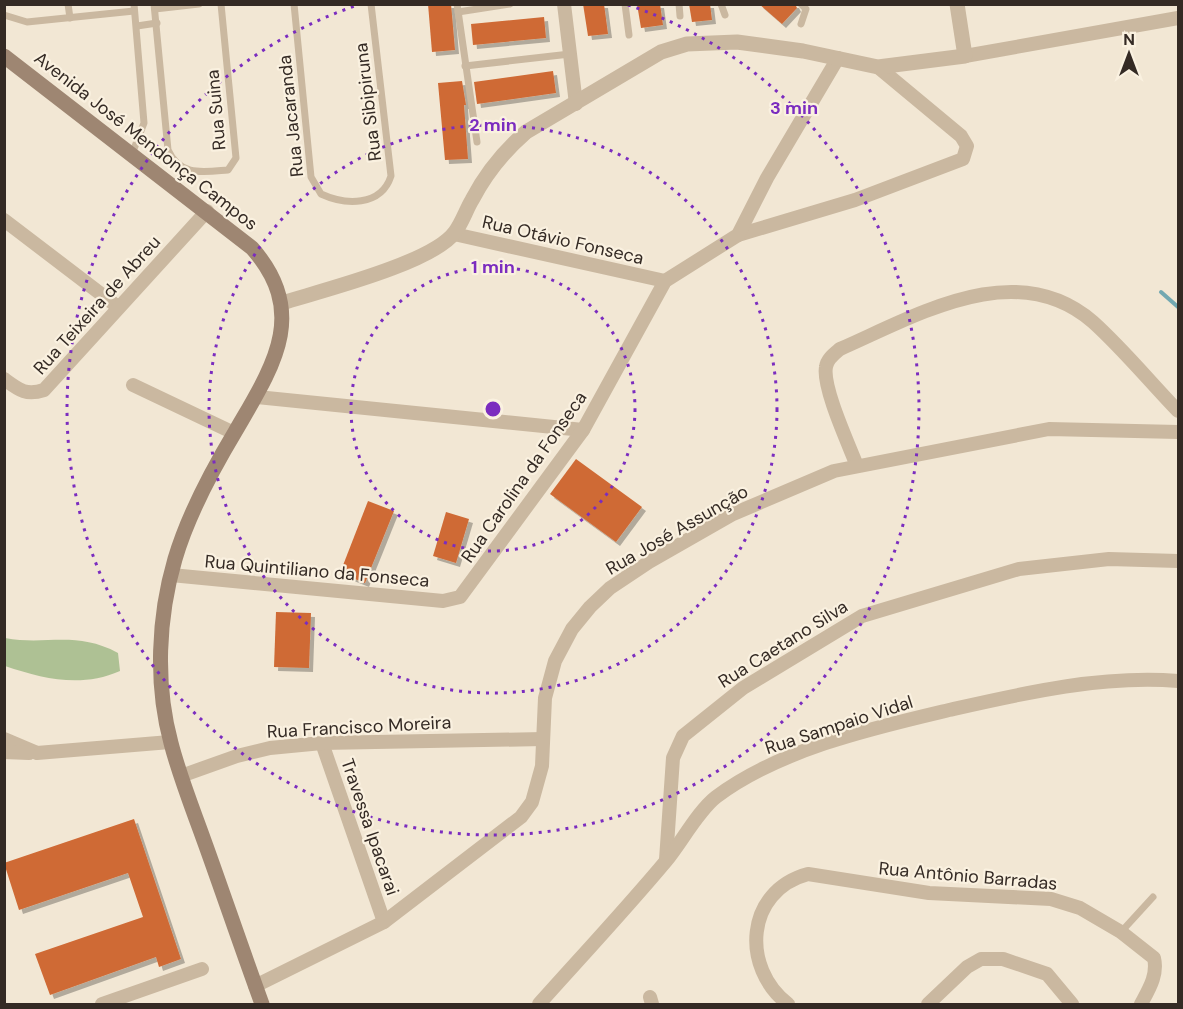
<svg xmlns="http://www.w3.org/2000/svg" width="1183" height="1009" viewBox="0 0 1183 1009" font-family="'DM Sans',sans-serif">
<defs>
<filter id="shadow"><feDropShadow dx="4" dy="4" stdDeviation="0" flood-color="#0004"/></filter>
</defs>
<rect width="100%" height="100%" fill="#f2e7d4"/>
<path fill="#aec194" d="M5,638C46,646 75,630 118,653L120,671C81,688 44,679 5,666Z"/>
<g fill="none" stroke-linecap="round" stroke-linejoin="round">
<path stroke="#72a8b1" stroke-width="4" d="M1161,292L1178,307"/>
</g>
<g fill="#cf6a35" filter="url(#shadow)">
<path d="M428,4H451L455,50L432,52Z"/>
<path d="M583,4H604L608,34L588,36Z"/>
<path d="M637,4H660L663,25L641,28Z"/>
<path d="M689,4H710L712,20L692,22Z"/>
<path d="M759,4H795L797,8L782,24Z"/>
<path d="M544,17L546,38L473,45L471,24Z"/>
<path d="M553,71L556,93L477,104L474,82Z"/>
<path d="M462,81L466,105H464L468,159L445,160L438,83Z"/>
<path d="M576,459L642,507L616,542L550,494Z"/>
<path d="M368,501L394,511L365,583L340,573Z"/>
<path d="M446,512L469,519L456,563L433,556Z"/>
<path d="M276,612L311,613L309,668L274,667Z"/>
<path d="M134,819L181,959L159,967L156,957L50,995L35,954L143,917L128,873L19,910L4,863Z"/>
</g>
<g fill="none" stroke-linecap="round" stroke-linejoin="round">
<g stroke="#cab8a0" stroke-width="7">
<path d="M68,4L70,18"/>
<path d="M154,4L168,150C180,177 203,172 228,170L236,158L221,4"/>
<path d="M294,4L311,177L321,194C345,205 381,207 391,176L371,4"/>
<path d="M457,4L477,142"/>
<path d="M625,4L629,35"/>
<path d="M679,4L680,16"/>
<path d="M721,4L725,15"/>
<path d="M801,4L806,9L801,24"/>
<path d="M155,9L199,4"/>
<path d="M458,12L510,4"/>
<path d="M4,15L27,22L134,11"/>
<path d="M137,26L157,23"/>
<path d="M465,66L570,54"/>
<path d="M132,154L144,123L134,4"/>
<path d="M1121,932L1153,897"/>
</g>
<g stroke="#cab8a0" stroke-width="14">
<path d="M564,4L576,104"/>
<path d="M965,56L1178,18"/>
<path d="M4,220L118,307"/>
<path d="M454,234L665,281"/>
<path d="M738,235L855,200L963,159L967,146L961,136L878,67"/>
<path d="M4,379C19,390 26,396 44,390L207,211"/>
<path d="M133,385L234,433"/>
<path d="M257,397L583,430"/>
<path d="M857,466C849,445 822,387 826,367C827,359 834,354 840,349C916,316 1016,255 1093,322C1123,349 1150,382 1178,411"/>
<path d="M171,575L443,601L460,597L583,430L665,281L738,235L767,178L838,58"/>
<path d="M4,739L37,753L170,742"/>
<path d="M322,743L384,922"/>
<path d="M4,752L29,753"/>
<path d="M181,776L237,756L270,748L322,743L543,739"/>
<path d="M666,860L673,758L683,736L743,688L862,616L1019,569L1109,559L1178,561"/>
<path d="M255,986L384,922L521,817L532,802L542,766L545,698L555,661L572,629L590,607L610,588L649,562L733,514L834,471L1049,429L1178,432"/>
<path d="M650,997L652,1004"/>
<path d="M102,1004L202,969"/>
<path d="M539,1004C581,957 625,910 666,861C681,843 698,811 716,797C780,749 873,728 949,710C1024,693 1101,675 1178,681"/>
<path d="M788,1004C741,968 745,891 808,874L929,893L1051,899L1080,908L1121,932L1154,958C1158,975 1149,989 1141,1004"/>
<path d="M928,1004L967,967L981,959H1003L1047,974L1072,1004"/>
</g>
<path stroke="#cab8a0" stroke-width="15" d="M282,303C320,291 433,263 455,232C462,223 466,210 472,200C486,173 503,152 526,132L661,52L687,44L737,42L803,51L878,67L965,56L957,4"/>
<path stroke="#9e8672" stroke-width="15" d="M4,56L252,248C310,314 272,368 235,432C211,472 188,515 175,559C158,617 155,684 171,743C180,778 194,812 206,846C225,899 243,952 262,1004"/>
</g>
<g fill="none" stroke="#7b2cbf" stroke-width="3" stroke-dasharray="3 6">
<circle cx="493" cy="409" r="142"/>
<circle cx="493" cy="409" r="284"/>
<path d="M628 5A426 426 0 1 1 358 5"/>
</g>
<g text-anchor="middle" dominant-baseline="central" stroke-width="4.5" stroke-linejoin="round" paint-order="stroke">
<g font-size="18" fill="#342a24" stroke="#faf1e0">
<text transform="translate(368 102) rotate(-97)">Rua Sibipiruna</text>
<text transform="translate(216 110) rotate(-95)">Rua Suina</text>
<text transform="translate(291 116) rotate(-96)">Rua Jacaranda</text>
<text transform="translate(146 141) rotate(38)">Avenida José Mendonça Campos</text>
<text transform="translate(563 240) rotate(13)">Rua Otávio Fonseca</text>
<text transform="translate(97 305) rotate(-48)">Rua Teixeira de Abreu</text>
<text transform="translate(524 477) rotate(-55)">Rua Carolina da Fonseca</text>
<text transform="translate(677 530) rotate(-30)">Rua José Assunção</text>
<text transform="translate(317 571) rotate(5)">Rua Quintiliano da Fonseca</text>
<text transform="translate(783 644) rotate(-32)">Rua Caetano Silva</text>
<text transform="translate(839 725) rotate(-18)">Rua Sampaio Vidal</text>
<text transform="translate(359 727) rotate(-3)">Rua Francisco Moreira</text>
<text transform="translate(370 827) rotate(71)">Travessa Ipacarai</text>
<text transform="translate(968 876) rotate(5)">Rua Antônio Barradas</text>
</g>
</g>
<circle cx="493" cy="409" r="9" fill="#7b2cbf" stroke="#faf1e0" stroke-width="3"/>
<g font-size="18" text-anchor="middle" font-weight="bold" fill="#7b2cbf" stroke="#faf1e0" stroke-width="4.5" stroke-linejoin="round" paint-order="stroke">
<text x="794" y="114">3 min</text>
<text x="493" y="131">2 min</text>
<text x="493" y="273">1 min</text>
</g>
<rect width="1183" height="1009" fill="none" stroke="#342a24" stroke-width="12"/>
<g transform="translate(1129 54)" stroke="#faf1e0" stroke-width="4.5" paint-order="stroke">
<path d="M0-4.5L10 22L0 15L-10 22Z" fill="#342a24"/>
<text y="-9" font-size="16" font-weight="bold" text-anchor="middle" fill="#342a24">N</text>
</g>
</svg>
